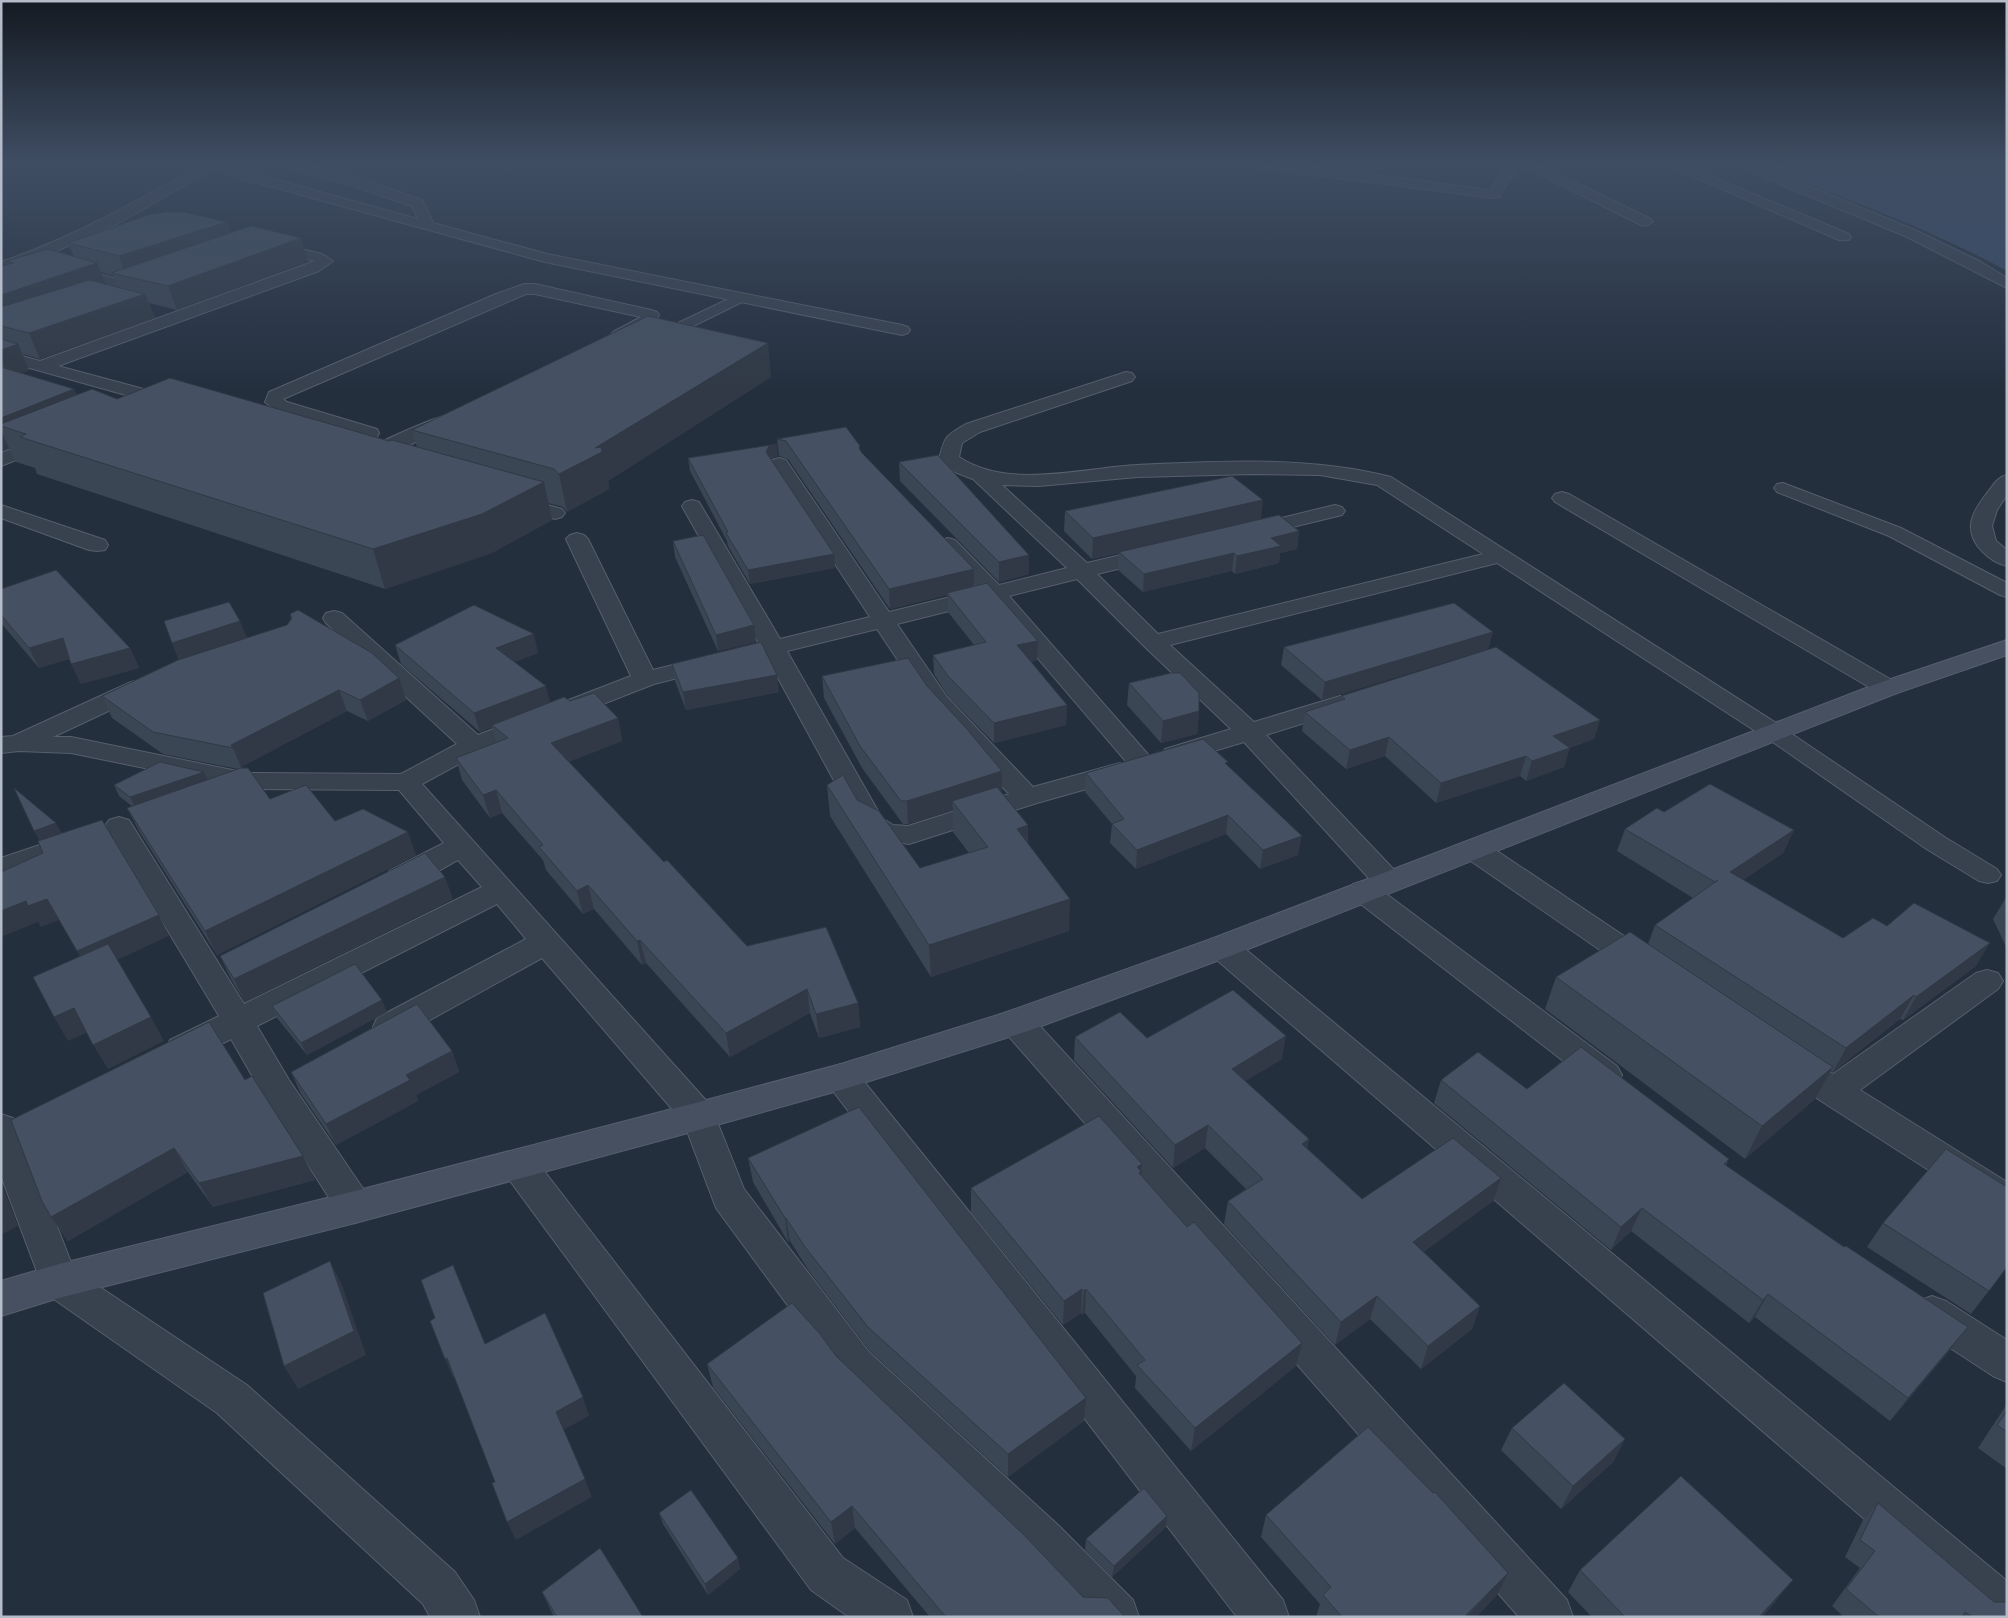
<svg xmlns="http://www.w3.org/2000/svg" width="2008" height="1618" viewBox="0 0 2008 1618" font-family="Karla,sans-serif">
<rect width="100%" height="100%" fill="#242f3e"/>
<path fill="#394c67" d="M1760,163H2007V271C1965,248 1922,229 1878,211C1838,195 1798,181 1760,163Z"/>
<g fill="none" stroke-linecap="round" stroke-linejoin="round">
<g stroke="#565f6c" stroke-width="2">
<g id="lane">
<path d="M741,293L748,297L746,300L663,341H653L651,338L653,335Z"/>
<path d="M1783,483L1901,528L2007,583V597L2000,595L1889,536L1777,492L1774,488L1777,484Z"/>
<path d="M1775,726L1783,728L1946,838L1997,869L2001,875L1997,881L1988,883L1979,881L1928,850L1767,738L1764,733L1767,728Z"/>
</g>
</g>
<g stroke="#565f6c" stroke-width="2">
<g id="street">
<path d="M204,163H226L248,172L418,219L412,206L350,185L282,166L280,163C328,163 377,185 422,200L433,223L547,254L902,325L908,327L910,330L908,333L902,335L545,262L240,178L215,168L117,224L41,258L1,271V262C74,237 138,201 204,163Z"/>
<path d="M1247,163H1285L1490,190L1507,163H1535L1651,219L1653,222L1646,226L1641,225L1519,164L1499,197L1494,198L1253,167Z"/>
<path d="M1662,163H1679L1849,234L1851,237L1849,240H1839Z"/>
<path d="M1735,163H1752L1915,230L1981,262L2007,278V288L1905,236L1770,180Z"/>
<path d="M271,242L322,254L333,261L319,271L58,366L177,398L180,402L177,406L171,407L165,406L1,360V350L40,361L315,261L266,249L264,246L266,243Z"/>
<path d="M67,265L134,284L137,287L134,290L129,292L62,272L60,269L62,266Z"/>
<path d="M524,284H535L651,310L657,312L659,315L654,323L619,340L613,338L611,335L613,332L641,317L535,294H526L283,399L287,402L377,429L379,433L377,437L337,455L330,453L328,449L330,445L353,434L275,410L265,402L269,392L496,294Z"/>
<path d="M1126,372L1132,373L1135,377L1132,381L980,432L962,443L959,457C1009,490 1081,468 1137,465C1222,461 1309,456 1391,477L1784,728L1788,733L1784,738L1775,741L1766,738L1497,563L1170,645L1254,722L1340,696L1349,699L1353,704L1349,709L1266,735L1399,875L1404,882L1399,889L1389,892L1381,890L1617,1066L1622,1075L1617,1084L1605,1088L1593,1084L1353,898L1348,891L1353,884L1363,881L1376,886L1244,742L1174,763L1165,761L1161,755L1165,749L1231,729L1145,647L1077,579L1009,596L1152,759L1156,765L1152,771C1144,773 1137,774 1131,767L1133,771L1129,777L1037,803L909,844L877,839L861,830L766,656L755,659L747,657L743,652L747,647L759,644L682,506L685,502L692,500L699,502L780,639L870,617L769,464L772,460L779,458L786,460L889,612L979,590L937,544L941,540L948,538L955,540L999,585L1067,568L973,479C961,475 947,470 939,459C945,435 946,436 966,424ZM1254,474L1320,475L1377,485L1483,554L1158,634L1097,574L1163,558L1166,553L1163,548L1155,547L1087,563L1002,485L1039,486L1137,477ZM989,601L1129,765L1120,763L1033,787L947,697L897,624ZM877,629L929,707L1009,794L908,826L893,825L882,818L787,651Z"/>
<path d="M448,415L454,416L457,420L454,424L373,462L366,464L359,462L356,458C364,447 433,418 448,415Z"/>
<path d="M47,435L54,437L56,441L54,445L1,466V453Z"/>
<path d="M2007,475V495L1997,510L1992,526L1996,541L2007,550V566C1990,562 1969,544 1971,524C1972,513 1980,502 1987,493C1993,486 1997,477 2007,475Z"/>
<path d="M1562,492L1569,494L1897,683L1900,688L1897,693L1888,695L1879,693L1555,502L1552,498L1555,494Z"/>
<path d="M515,496L562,509L565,513L562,517L555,519L508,506L505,502L508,498Z"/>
<path d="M1,505L105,540L108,545L105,550L97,551L89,550L1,518Z"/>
<path d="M1335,505L1342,507L1345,511L1342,515L1251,537L1244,535L1241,531L1244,527Z"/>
<path d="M577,533L584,535L588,539L653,670L709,656L717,658L721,663L717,668L654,684L483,751L422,784L711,1106L744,1189L869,1352L1058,1525L1133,1600L1139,1617H1083L1026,1557L841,1378L716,1208L684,1123L542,958L401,1036L389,1039L377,1036L373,1027L377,1018L526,939L497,904L257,1026L289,1080L368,1196L373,1207L368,1218L355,1223L342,1218L265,1098L231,1039L194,1058L182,1062L170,1058L165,1049L170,1040L219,1016L105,826L109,820L119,817L129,820L244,1004L482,887L458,860C438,870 412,891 389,885L384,878L389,871L444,843L399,790L247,789L71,753L19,751L1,753V737L13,736L131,682L140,680L149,682L152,687L149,692L53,737H71L247,773L401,774L457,744L326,623L323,618L326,613L334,611L342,613L478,735L631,676L566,539L570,535Z"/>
<path d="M75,833L85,836L89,842L85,848L1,877V858Z"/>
<path d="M1475,841L1485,843L1654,956L1659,964L1654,972L1643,975L1632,972L1465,857L1461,850L1465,843Z"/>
<path d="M1222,936L1233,939L2007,1581V1617H1978L1211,955L1207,947L1211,939Z"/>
<path d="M1987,970L1998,973L2003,981L1998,989L1860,1090L2007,1182V1216L1994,1212L1821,1101L1781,1074L1776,1065L1781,1056L1793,1052L1805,1056L1833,1074L1976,973Z"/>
<path d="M1016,1010L1028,1013L1567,1600L1573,1617H1519L1004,1031L1000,1022L1004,1013Z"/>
<path d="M841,1064L853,1068L1283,1600L1289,1617H1237L829,1086L824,1077L829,1068Z"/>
<path d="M1,1114L13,1118L19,1128L74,1270L247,1385L455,1572L474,1600L480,1617H430L423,1604L217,1413L45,1293L1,1176Z"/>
<path d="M518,1149L531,1154L843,1558L907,1600L913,1617H849L811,1590L505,1174L500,1164L505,1154Z"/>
<path d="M1932,1296L1946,1301L2007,1340V1382L1993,1376L1918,1327L1912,1314L1918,1301Z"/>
</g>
</g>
<g stroke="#565f6c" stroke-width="2">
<path id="secondary" d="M2007,640V655L1897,693L1233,955L1028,1031L841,1090L699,1130L355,1223L59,1298L1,1316V1281L59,1264L355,1191L699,1102L841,1064L1004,1013L1211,939L1879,683Z"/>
</g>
<use href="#lane" fill="#38414e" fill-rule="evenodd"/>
<use href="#street" fill="#38414e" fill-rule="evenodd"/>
<use href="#secondary" fill="#465061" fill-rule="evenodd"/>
</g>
<g fill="#3b4654" fill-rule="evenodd">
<path d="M227,222L231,233L308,261L177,310L149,303L155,318L40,359L23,354L29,370L21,373L74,389L77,395L117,399L389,441L417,447L412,430L771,377L608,481L609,489L567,512L563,507L548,503L552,520L492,553L385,589L37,474L35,468L16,462L9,448L1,451V266L8,264L6,261L74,257L68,243ZM101,272L113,276L117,286L105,284Z"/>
<path d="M777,439L862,453L974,569V586L1037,660L1031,662L1067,705L1066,725L994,743L948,696L934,674L933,655L974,645L948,612L947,595L890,609L788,459L779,456Z"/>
<path d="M778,456L770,459L834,554L835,568L750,584L728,546L727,541L690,471L688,458Z"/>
<path d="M899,462L1029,574L999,582L900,481Z"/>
<path d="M1065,511L1261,519L1299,531L1297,549L1280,553L1279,563L1235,574L1232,571L1143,592L1118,570L1119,553L1092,559L1064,531Z"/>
<path d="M673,541L756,642L718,651L675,557Z"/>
<path d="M1,589L130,648L139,668L81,684L69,659L39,668L1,623Z"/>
<path d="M290,614L399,678L406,700L368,721L347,711L241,767L242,768L270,799L335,821L416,855L217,955L139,831L127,808L132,806L119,796L114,785L204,772L208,780L238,769L163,754L112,718L102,696L179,660L172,643L247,638L287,625L291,619Z"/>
<path d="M1493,632L1488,649L1322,700L1281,665L1284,647Z"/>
<path d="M395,645L538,653L514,662L550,702L570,701L618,718L622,741L568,762L664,862L747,946L858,1003L860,1027L819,1038L810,1013L730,1057L646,963L642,965L594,909L583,914L546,870L543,860L502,813L490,818L462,780L456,758L497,743L492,727L480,732L401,664Z"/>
<path d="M672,664L779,692L686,710L675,681Z"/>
<path d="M822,676L927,686L1002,794L1028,825V843L1069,931L931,977L830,816L827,785L857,800L920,868L969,853L953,832V810L908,824H903L862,768L824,698Z"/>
<path d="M1129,683L1199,711L1197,734L1161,743L1127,705Z"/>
<path d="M1341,696L1600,720L1594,739L1569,748L1564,767L1526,781L1520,776L1436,803L1385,756L1346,769L1302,731L1305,712L1341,701Z"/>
<path d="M1228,766L1298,855L1260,869L1226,834L1136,869L1110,843L1112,824L1085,792L1086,773Z"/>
<path d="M1664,812L1794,830L1783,853L1743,880L1843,938L1887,926L1976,966L1903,1020L1900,1019L1833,1072L1831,1071L1815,1099L1745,1159L1545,1009L1556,977L1648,944L1655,925L1693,898L1617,851L1625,829Z"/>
<path d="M2007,896V949L1993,919Z"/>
<path d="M453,899L245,1002L231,979L220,956Z"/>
<path d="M272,1006L387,1012L307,1055L277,1018Z"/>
<path d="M1075,1037L1147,1038L1282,1059L1245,1081L1309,1139L1307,1148L1362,1199L1501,1178L1493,1201L1423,1252L1480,1306L1472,1329L1421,1369L1370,1319L1335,1345L1224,1224L1228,1201L1246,1189L1205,1148L1173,1168L1074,1060Z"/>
<path d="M452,1051L459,1072L416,1095L418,1101L336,1145L301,1094L291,1072Z"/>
<path d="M245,1080L315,1180L213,1207L188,1172L68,1241L51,1217Z"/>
<path d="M1441,1080L1527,1089L1729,1159L1726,1165L1950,1350L1890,1421L1755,1317L1749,1323L1631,1231L1611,1250L1434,1103Z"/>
<path d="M748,1158L1084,1421L1008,1477L870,1351L809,1271L790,1241L788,1242L753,1182Z"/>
<path d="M1141,1175L1187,1227L1302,1343L1296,1366L1191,1451L1135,1388L1136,1376L1085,1313L1082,1315L1081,1313L1063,1325L971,1212V1188Z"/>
<path d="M1883,1223L2007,1267L1971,1314L1867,1247Z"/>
<path d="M836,1356L1083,1597L1125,1617H930L855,1528L835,1544L713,1387L707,1364Z"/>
<path d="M2007,1404V1469L1978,1448Z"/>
<path d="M1512,1428L1625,1439L1613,1462L1561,1509L1501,1450Z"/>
<path d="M1878,1503L2005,1617H1844L1832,1606L1860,1568L1845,1557L1863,1520Z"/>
<path d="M659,1513L740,1569L708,1595L663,1524Z"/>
<path d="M1266,1515L1497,1595L1476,1617H1316L1320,1604L1261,1537Z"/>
<path d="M1166,1527L1112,1577L1085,1550L1086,1539Z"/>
<path d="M1580,1570L1776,1601L1762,1617H1592L1568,1592Z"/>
<path d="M542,1592L643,1617H554Z"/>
</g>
<g fill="#303945">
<path d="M227,222L234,244L126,276L119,256Z"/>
<path d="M301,238L308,261L177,310L168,286Z"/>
<path d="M97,263L107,287L1,323V295Z"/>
<path d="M145,294L155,318L40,359L29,333Z"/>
<path d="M768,343L771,377L608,481L609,489L567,512L559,474L595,448Z"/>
<path d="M18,344L29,370L10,378L1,359V350Z"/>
<path d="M74,389L86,416L1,426V418Z"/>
<path d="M1,431L9,448L1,451Z"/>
<path d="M777,444L778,456L770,459L766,452L769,446Z"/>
<path d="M544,482L552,520L492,553L385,589L373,549Z"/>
<path d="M1263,500L1261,520L1092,559L1093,538Z"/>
<path d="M1299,531L1297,549L1280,553L1279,563L1235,574L1237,556L1271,538Z"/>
<path d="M1234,553L1232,571L1143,592L1144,574Z"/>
<path d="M834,554L835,568L750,584L748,570Z"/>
<path d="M1029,555V574L999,582V562Z"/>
<path d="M974,569V588L947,593V595L890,609L889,589Z"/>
<path d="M240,621L249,642L181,664L172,643Z"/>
<path d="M754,625L756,642L718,651L716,635Z"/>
<path d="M1493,632L1488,649L1322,700L1325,682Z"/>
<path d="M534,634L538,653L501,667L496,648Z"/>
<path d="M63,638L73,658L39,668L29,648Z"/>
<path d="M1038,641L1037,660L1017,665V645Z"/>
<path d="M130,648L139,668L81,684L71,664Z"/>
<path d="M777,675L779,692L686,710L683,692Z"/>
<path d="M399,678L406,700L368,721L360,700Z"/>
<path d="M546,686L551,705L492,725V727L480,732L474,713Z"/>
<path d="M339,690L347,711L241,767L233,748L231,745Z"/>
<path d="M1067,705L1066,725L994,743V723Z"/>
<path d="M1199,711L1197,734L1161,743L1163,721Z"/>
<path d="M618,718L622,741L557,766L551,743Z"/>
<path d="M1600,720L1594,739L1547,755L1553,736Z"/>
<path d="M1389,737L1385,756L1346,769L1350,750Z"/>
<path d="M1570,748L1564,767L1526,781L1532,761Z"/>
<path d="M1526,756L1520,776L1436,803L1441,783Z"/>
<path d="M1002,771V794L952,801L953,810L908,824L907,801Z"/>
<path d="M204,772L209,783L136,809L130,797Z"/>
<path d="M496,790L502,813L490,818L483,795Z"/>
<path d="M1228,815L1226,834L1136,869L1137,850Z"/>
<path d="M56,823L63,835L40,842L34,831Z"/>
<path d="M1028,825L1027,857L1017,829Z"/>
<path d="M1794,830L1783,853L1720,895L1730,872Z"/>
<path d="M408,832L416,855L217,955L205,931Z"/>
<path d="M1302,836L1298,855L1260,869L1263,850Z"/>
<path d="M445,877L453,899L245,1002L234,979Z"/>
<path d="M588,885L594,909L583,914L577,891Z"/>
<path d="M47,899L59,920L41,927L38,922L1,937V911L26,901Z"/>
<path d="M1070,899L1069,931L931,977L929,945Z"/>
<path d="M159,915L169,936L89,973L77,951Z"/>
<path d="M640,940L646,963L642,965L637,941Z"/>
<path d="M1990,943L1976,966L1903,1020L1916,997Z"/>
<path d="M807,989L810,1013L730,1057L726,1033Z"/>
<path d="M1914,995L1900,1019L1833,1072L1846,1048Z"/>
<path d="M382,1000L387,1012L307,1055L301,1043Z"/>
<path d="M858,1003L860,1027L819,1038L816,1014Z"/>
<path d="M74,1008L88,1032L68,1041L54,1017Z"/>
<path d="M151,1017L164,1041L108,1069L93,1045Z"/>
<path d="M1286,1036L1282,1059L1228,1092L1232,1069Z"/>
<path d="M452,1051L459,1072L416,1095L418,1101L336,1145L326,1124L406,1075Z"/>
<path d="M1833,1067L1815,1099L1745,1159L1762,1126Z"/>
<path d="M1208,1125L1205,1148L1173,1168L1175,1145Z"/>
<path d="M1309,1139L1304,1162L1302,1144Z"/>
<path d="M174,1148L188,1172L68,1241L51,1217Z"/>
<path d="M303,1156L315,1180L213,1207L199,1183Z"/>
<path d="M1142,1164L1139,1195L1137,1167Z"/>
<path d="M1501,1178L1493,1201L1406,1265L1413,1242Z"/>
<path d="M1,1182L18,1226L1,1235Z"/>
<path d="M1642,1208L1631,1231L1611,1250L1621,1227Z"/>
<path d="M785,1218H786L790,1241L788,1242Z"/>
<path d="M330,1261L342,1285L366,1355L298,1389L284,1366Z"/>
<path d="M1082,1289L1081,1313L1063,1325L1064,1301Z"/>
<path d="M1086,1289L1085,1313L1082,1315L1084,1291Z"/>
<path d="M1768,1294L1755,1317L1749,1323L1763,1300Z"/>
<path d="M1377,1296L1370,1319L1335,1345L1341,1322Z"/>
<path d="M1480,1306L1472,1329L1421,1369L1428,1346Z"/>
<path d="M1968,1327L1950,1350L1890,1421L1908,1398Z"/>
<path d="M1302,1343L1296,1366L1191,1451L1195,1428Z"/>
<path d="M447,1358L456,1377L453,1378L445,1359Z"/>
<path d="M583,1397L589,1416L563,1430L556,1412Z"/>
<path d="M1086,1398L1084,1421L1008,1477V1454Z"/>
<path d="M1625,1439L1613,1462L1561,1509L1573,1486Z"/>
<path d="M585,1479L592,1497L516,1540L507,1522Z"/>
<path d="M852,1506L855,1528L835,1544L831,1522Z"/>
<path d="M1167,1516L1166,1527L1112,1577L1114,1566Z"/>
<path d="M738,1558L740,1569L708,1595L705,1584Z"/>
<path d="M1508,1573L1497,1595L1476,1617H1466Z"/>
<path d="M1793,1580L1776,1601L1762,1617H1759Z"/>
</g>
<g fill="#455162" stroke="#303945">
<path d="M166,212H184L227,222L119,256L68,243L151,214Z"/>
<path d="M251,226L301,238L168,286L111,273Z"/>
<path d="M48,249L97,263L1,295V266L13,263L6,261Z"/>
<path d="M89,280L145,294L29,333L1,326V307Z"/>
<path d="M648,316L768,343L595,448L601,447L602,452L559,474L554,469L412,430Z"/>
<path d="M1,339L18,344L1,350Z"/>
<path d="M1,367L74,389L1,418Z"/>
<path d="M170,378L389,441L392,440L544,482L482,514L373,549L20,437L26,434L1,426V424L92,389L117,399Z"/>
<path d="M846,427L860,446L859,448L862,453L974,569L889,589L786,441L777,439Z"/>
<path d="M777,444L769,446L766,452L834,554L748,570L726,533L728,532L688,458Z"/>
<path d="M938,455L1029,555L999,562L899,462Z"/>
<path d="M1232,476L1263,500L1093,538L1065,511Z"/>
<path d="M1279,515L1299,531L1271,538L1281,546L1237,556L1234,553L1144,574L1119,552Z"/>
<path d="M703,535L754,625L716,635L673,541Z"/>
<path d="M56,570L130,648L71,664L63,638L29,648L1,615V589Z"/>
<path d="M987,583L1038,641L1017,645L1067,705L994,723L948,676L933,655L986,642L947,593Z"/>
<path d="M229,602L240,621L172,643L164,621Z"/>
<path d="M1454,603L1493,632L1325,682L1284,647Z"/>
<path d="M474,605L534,634L496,648L546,686L474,713L395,645Z"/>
<path d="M298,610L372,653L399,678L360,700L339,690L231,745L233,748L153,732L102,696L178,660L287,625L292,618L290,614Z"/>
<path d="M761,642L777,675L683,692L672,664Z"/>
<path d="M1496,647L1600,720L1553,736L1570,748L1532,761L1526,756L1441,783L1389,737L1350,750L1305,712L1345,699L1341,696Z"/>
<path d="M908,658L927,686L966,728L1002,771L907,801H901L860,746L822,676Z"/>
<path d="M1171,673H1180L1199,693V711L1163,721L1129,683Z"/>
<path d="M594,693L618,718L551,743L664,862L667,860L747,946L826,927L858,1003L816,1014L807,989L726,1033L640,940L637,941L588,885L577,891L539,847L543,845L496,790L483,795L456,758L508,738L492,725L564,697L570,701Z"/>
<path d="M1203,739L1228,762L1225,763L1302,836L1263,850L1228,815L1137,850L1112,824L1124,819L1086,773Z"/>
<path d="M160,762L204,772L130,797L114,785Z"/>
<path d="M241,768H248L270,799L306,785L335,821L363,809L408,832L205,931L127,808Z"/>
<path d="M843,775L857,800L879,811L920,868L988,847L952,801L997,787L1028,825L1017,829L1070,899L929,945L827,785Z"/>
<path d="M1710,784L1794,830L1730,872L1843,938L1873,918L1887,926L1914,903L1990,943L1916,997L1914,995L1846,1048L1655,925L1718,880L1715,882L1625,829L1657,808L1664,812Z"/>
<path d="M14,788L56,823L34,831Z"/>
<path d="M102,820L159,915L77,951L47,899L28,906L26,901L1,911V872L43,853L38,841Z"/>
<path d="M425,853L445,877L234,979L220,956Z"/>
<path d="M1630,932L1833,1067L1762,1126L1556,977Z"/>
<path d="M108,944L151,1017L93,1045L74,1008L54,1017L33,977Z"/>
<path d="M355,964L382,1000L301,1043L272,1006Z"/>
<path d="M1233,990L1286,1036L1232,1069L1309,1139L1302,1144L1362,1199L1453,1138L1501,1178L1413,1242L1480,1306L1428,1346L1377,1296L1341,1322L1228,1201L1263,1179L1208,1125L1175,1145L1075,1037L1120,1012L1147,1038Z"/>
<path d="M417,1004L452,1051L406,1075L410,1080L326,1124L291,1072Z"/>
<path d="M209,1022L245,1080L252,1076L303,1156L199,1183L174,1148L51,1217L42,1201L11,1120Z"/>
<path d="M1581,1047L1729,1159L1724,1164L1844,1247L1846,1246L1968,1327L1908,1398L1768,1294L1763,1300L1642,1208L1621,1227L1441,1080L1478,1052L1527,1089Z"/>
<path d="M859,1107L1086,1398L1008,1454L868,1327L805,1247L786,1218H785L748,1158Z"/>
<path d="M1099,1116L1142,1164L1137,1167L1141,1171L1139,1173L1187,1227L1194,1222L1302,1343L1195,1428L1137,1365L1145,1360L1086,1289L1084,1291L1082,1289L1064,1301L971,1188Z"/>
<path d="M1946,1149L2007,1187V1267L1989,1291L1883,1223Z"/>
<path d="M330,1261L354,1331L284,1366L263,1293Z"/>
<path d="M453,1265L485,1344L545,1313L583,1397L556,1412L585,1479L507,1522L492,1483L495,1482L447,1358L445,1359L430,1321L435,1318L421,1280Z"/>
<path d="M792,1303L820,1334L836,1356L1025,1536L1083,1597L1108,1598L1125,1617H946L852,1506L831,1522L707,1364Z"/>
<path d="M1564,1383L1625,1439L1573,1486L1512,1428Z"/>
<path d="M2007,1411V1432L1997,1425Z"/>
<path d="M1368,1427L1433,1493L1435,1492L1508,1573L1466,1615L1468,1617H1342L1323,1595L1331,1587L1266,1515Z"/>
<path d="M1681,1476L1793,1580L1759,1617H1625L1580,1570Z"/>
<path d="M1144,1488L1167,1516L1114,1566L1086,1539Z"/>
<path d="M691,1490L738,1558L705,1584L659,1513Z"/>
<path d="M1878,1503L1994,1602H2007V1613L2005,1617H1973L1965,1612L1962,1617H1879L1846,1589L1875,1551L1860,1540Z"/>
<path d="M600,1548L643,1617H557L542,1592Z"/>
</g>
<linearGradient id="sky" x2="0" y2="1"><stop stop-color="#141a22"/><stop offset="0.42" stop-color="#3f4d63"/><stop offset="1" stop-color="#3f4d63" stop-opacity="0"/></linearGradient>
<rect width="2008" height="390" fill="url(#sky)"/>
<rect width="2008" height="1618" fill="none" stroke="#b4bcc9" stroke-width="5"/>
</svg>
